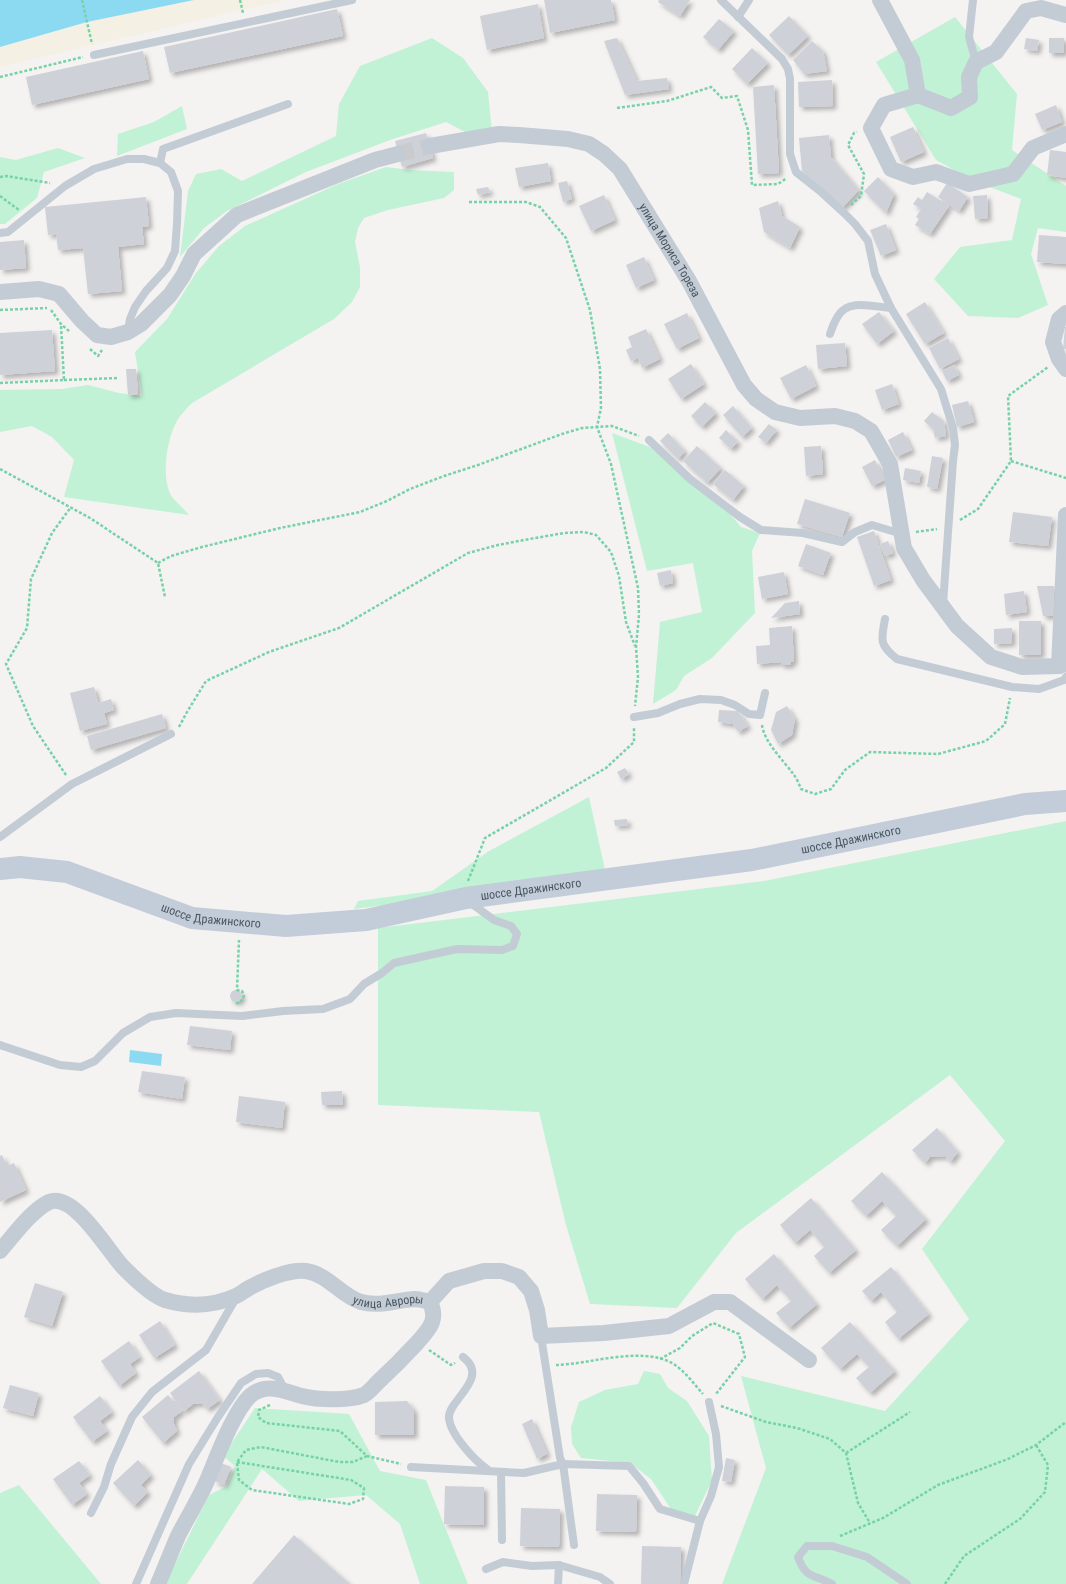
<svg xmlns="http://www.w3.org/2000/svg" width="1066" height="1584" viewBox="0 0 1066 1584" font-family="'Roboto Condensed',sans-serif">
<defs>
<filter id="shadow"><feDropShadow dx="3.5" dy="3.5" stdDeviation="2" flood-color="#0004"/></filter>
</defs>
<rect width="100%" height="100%" fill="#f5f2f2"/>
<g fill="#c1f2d5">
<path d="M955,17L1017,94L1012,150L1066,186V232L1038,228L1031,254L1048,305L1018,318L968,316L934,279L960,247L1012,240L1021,199L974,181L936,160L876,62Z"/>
<path d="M432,38L463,58L488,92L492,132L471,135L446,122L390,140L306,172L227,211L204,228L180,257L188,191L196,174L221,169L242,181L336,136L339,104L360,66Z"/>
<path d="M182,106L187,129L117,156L118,134L154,122Z"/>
<path d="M58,148L85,158L44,172L37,198L5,224H0V157L16,160Z"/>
<path d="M386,167L410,170L454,172V190L444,198L388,210L364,218L358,228L355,242L360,267V287L352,302L334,319L192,403C187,408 182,413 178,419C167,437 160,478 172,497C177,503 184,509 189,515L64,497L74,460L52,437L32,426L0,432V390L62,389L88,385L119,393L142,396L135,352L167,319L196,273L219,246L245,226L338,184Z"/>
<path d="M612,433L658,450L713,494L741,527L760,533L752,551L755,613L712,658L684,676L676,690L653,704L660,622L702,612L693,563L647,571Z"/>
<path d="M589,797L605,870L484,892L354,909L358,901L432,891L489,851Z"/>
<path d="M1066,821V1584H722L766,1468L741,1376L885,1411L969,1319L922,1249L1005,1141L950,1075L736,1233L677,1308L590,1304L566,1225L539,1112L378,1105V928L764,881Z"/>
<path d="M644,1371L660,1374L668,1388L687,1401L709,1436L712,1480L695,1516L671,1509L651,1479L630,1463L581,1458L572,1444L571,1427L579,1402L605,1390L638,1384Z"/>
<path d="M255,1408L349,1414L380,1471L426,1480L468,1584H420L400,1524L366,1495L299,1501L262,1469L187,1584H165L209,1495L227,1486L235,1466L223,1456Z"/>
<path d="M19,1485L101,1584H0V1493Z"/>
</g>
<path fill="#f5f0e4" d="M194,0H285L0,67V47L87,22Z"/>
<g fill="#8cdaf1">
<path d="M0,0H194L87,22L0,47Z"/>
<path d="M130,1050L162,1054L161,1066L129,1062Z"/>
</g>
<g fill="#ced1d7" filter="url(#shadow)">
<path d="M544,0H611L615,20L550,33Z"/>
<path d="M659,0H690L680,16L658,2Z"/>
<path d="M538,4L544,38L487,50L480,16Z"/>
<path d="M337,9L343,36L170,73L164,47Z"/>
<path d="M789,16L808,36L788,55L769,35Z"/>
<path d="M719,19L734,31L718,50L703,37Z"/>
<path d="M617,38L637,81L667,78L669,89L625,95L604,41Z"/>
<path d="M1026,38L1039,40L1037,51L1024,49Z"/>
<rect x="1049" y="38" width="15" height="15"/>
<path d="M812,41L823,51L827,71L804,74L793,60Z"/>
<path d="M752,48L768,63L747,84L732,69Z"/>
<path d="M143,51L149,79L32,105L26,77Z"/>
<path d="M832,80L833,106L799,107L798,82Z"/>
<path d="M774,85L779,173L758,174L753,87Z"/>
<path d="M1056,105L1062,122L1042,130L1035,114Z"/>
<path d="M913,127L924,152L901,162L890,137Z"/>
<path d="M426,133L433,158L402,167L395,141Z"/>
<path d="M829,135L831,157L859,190L842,208L802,171L799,138Z"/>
<path d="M1050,150L1066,152V178L1047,175Z"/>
<path d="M548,163L551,181L519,187L515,168Z"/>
<path d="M878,177L894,194L886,213L864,191Z"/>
<path d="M567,181L572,199L563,202L558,183Z"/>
<path d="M947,183L968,197L959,211L938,197Z"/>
<path d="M488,187L490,192L478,195L476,189Z"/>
<path d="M927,192L949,206L930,234L915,225L919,219L916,217L921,209L913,204L918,197L922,200Z"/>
<path d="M604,195L615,220L591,231L579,206Z"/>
<path d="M987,195L988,218L975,219L973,196Z"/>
<path d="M146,197L149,226L142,227L144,244L118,247L122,291L88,294L83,248L58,250L56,234L48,235L45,207Z"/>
<path d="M778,201L782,216L800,227L790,248L764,232L759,208Z"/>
<path d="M886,224L896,250L881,256L870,230Z"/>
<path d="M1039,235L1066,237V264L1037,262Z"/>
<path d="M24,240L26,268L0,270V242Z"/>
<path d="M644,257L654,280L636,288L626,265Z"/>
<path d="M925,302L944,333L925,344L906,314Z"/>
<path d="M879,312L894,331L877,344L862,324Z"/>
<path d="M687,313L699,338L677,349L664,324Z"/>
<path d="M1065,327H1066V349H1063Z"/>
<path d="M646,329L660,359L642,368L638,358L631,361L626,350L632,347L628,337Z"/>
<path d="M52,330L55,371L0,375V333Z"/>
<path d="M948,338L959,359L940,369L929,348Z"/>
<path d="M845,343L847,366L818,369L816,345Z"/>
<path d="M691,364L704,384L681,399L668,379Z"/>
<path d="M806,365L816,386L791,399L780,378Z"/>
<path d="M954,365L959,375L947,381L942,371Z"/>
<path d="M126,369H136L138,394L128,395Z"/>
<path d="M892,384L899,404L882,410L875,390Z"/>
<path d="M968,401L974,422L957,427L952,405Z"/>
<path d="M705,402L716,413L702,427L691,416Z"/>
<path d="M733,406L752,428L742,437L723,415Z"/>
<path d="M932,412L944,421L946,436L935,438L933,429L924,421Z"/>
<path d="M769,424L777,430L766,443L758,437Z"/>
<path d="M726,430L738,442L731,449L719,438Z"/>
<path d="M903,432L912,450L896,457L888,440Z"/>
<path d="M668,433L685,451L678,459L660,441Z"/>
<path d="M697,446L721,468L707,483L683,461Z"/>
<path d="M821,446L823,474L806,476L804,447Z"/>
<path d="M932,456L943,458L937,489L927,487Z"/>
<path d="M875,460L885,480L872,486L862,467Z"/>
<path d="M905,468L921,471L919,483L903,480Z"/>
<path d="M725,470L744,486L733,500L713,484Z"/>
<path d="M805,499L850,513L842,537L797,524Z"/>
<path d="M1013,512L1052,517L1048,546L1009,542Z"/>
<path d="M874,531L891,580L874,586L857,537Z"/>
<path d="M888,541L893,553L885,556L880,544Z"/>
<path d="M806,544L831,553L823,575L798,566Z"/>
<path d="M671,570L673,583L660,586L657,573Z"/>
<path d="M784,572L788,594L762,599L758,577Z"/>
<path d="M1037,586H1054L1053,616H1043Z"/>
<path d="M1024,591L1027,612L1006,615L1004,594Z"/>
<path d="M799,601L800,614L771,618L785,603Z"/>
<rect x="1019" y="621" width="22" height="34"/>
<path d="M792,626L794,662H790L791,665H781V662L757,664L756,646L770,645L769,628Z"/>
<path d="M1012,628V643L994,644V629Z"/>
<path d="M94,687L98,703L111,699L114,710L104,713L107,724L80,731L70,693Z"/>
<path d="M787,706L795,719L792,735L778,744L771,730L776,712Z"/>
<path d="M719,710L738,711L748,726L738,732L733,724L718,722Z"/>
<path d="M162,714L166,728L91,750L87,736Z"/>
<path d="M625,768L629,774L621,779L617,772Z"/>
<path d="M627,819L628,825L615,826L614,820Z"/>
<circle cx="236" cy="996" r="6"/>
<path d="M190,1026L232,1031L230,1050L187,1045Z"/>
<path d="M142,1071L185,1077L182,1099L138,1092Z"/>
<path d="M342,1091L343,1105H322L321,1092Z"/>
<path d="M239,1096L285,1102L282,1128L236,1122Z"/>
<path d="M937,1128L958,1152L950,1162L945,1156L930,1157L925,1163L912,1150Z"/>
<path d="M2,1155L7,1166L14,1163L26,1190L0,1202V1156Z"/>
<path d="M882,1172L926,1219L897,1246L881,1230L896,1216L882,1201L866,1216L851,1201Z"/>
<path d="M811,1198L856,1250L829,1273L814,1256L824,1247L810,1230L795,1243L780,1225Z"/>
<path d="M774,1254L817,1304L789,1328L776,1313L791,1301L777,1285L762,1299L745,1279Z"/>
<path d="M891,1267L929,1314L898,1339L885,1322L897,1312L881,1292L871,1301L862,1291Z"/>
<path d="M35,1283L63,1292L52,1326L24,1317Z"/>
<path d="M160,1321L175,1345L154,1358L139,1335Z"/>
<path d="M850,1322L895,1371L870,1393L856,1378L869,1367L857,1354L840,1369L821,1348Z"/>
<path d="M129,1341L140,1357L130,1364L136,1373L119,1386L101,1361Z"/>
<path d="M199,1371L220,1400L207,1409L202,1403L193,1404L184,1411L170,1393Z"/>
<path d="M10,1385L39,1393L33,1416L3,1408Z"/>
<path d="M168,1395L182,1411L174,1417V1424L177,1431L163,1443L142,1417Z"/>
<path d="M100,1396L112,1412L100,1421L107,1431L92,1442L73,1417Z"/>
<path d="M407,1401L414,1410V1435H375V1402Z"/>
<path d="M532,1419L547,1454L537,1459L522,1424Z"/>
<path d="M726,1458L735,1460L731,1482L722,1481Z"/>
<path d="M138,1460L151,1475L141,1485L148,1492L134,1506L113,1483Z"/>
<path d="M79,1461L90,1475L79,1483L87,1494L72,1505L53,1479Z"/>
<path d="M221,1463L231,1467L224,1485L214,1481Z"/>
<path d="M445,1486L484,1487V1525L444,1524Z"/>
<path d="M597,1494L637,1495L636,1532L596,1531Z"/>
<path d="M521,1508L560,1509L559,1547L520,1546Z"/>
<path d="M294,1535L350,1584H252Z"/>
<path d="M642,1546L681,1547L680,1584H641Z"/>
</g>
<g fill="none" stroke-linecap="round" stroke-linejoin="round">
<path stroke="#cacbce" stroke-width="16" stroke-dasharray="16 8" stroke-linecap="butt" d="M398,154L430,146"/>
<g stroke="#76d2a7" stroke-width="2.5" stroke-dasharray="3 2" stroke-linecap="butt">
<path d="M82,0L92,44"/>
<path d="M240,0L243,13"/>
<path d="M0,77L83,57"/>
<path d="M617,108L667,101L711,87L722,98L737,96L748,130L752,185L778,184L787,178"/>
<path d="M0,177L6,176L50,183"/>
<path d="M0,196L19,210"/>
<path d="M469,202H526L540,207L566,238L590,310L600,369L601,408L597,427L611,464L638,588L639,615L636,647L638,677L635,706"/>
<path d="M851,205L861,196L864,174L848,145L854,133L857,132"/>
<path d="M0,310L47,308"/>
<path d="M51,310L61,324L70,332"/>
<path d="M90,349L98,356L102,350"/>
<path d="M64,380L118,378"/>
<path d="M0,383L64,380L61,325"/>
<path d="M1011,461L1066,478"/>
<path d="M0,469L90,518L158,563L165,597"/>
<path d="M960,520L978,509L1011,461L1008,396L1048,367"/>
<path d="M916,532L937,529"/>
<path d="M158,563L171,556L202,547L280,528L360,512L387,501L410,489L444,476L478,465L562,434L582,428L612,426L639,436"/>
<path d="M762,725C764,742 784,761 794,775C797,779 799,784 801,789L815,794L831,789L845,770L870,752L938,754L986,741L1005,724L1010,698"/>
<path d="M179,727L187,712L206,681L269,652L339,628L468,553L498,545L524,540L564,533L584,532L596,535L611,552L619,576L626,622L635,646"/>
<path d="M66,775L33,726L6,664L27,628L31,579L52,533L71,507"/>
<path d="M468,881L485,838L606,768L634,742V727"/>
<path d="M236,1003H240L244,996L242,991L237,990L239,940"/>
<path d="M429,1350L451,1365L455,1363"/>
<path d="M660,1359L680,1348L692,1336L713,1323L739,1334L745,1357L716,1394"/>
<path d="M556,1365C591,1364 640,1346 672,1363C684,1370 694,1384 703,1394"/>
<path d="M270,1405L259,1410L258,1417L266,1423L340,1431L367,1456L401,1464"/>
<path d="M721,1406L766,1422L797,1428L830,1439L846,1453L858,1503L870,1523"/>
<path d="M846,1453L910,1412"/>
<path d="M237,1462L351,1480L364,1488L363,1499L349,1504L252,1490L239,1480L237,1462L246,1450L261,1447L339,1462H353L367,1456"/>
<path d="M840,1536L883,1518L938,1485L1008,1459L1036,1445L1066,1422"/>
<path d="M945,1584L964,1556L1020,1519L1045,1492L1048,1465L1036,1445"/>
</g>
<g stroke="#c3ccd4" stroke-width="8">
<path d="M721,0L782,59L788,69L790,79V154L796,172L820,191L844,213L855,224L868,241L875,274L891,308L941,389L953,428L955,445L953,461L943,604"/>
<path d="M973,0L969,37L976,62"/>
<path d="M738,17L749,0"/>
<path d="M94,55L352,0"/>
<path d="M160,163L163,149L288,104"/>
<path d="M0,233L8,232L65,186L94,169L127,159H144L160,163L171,172L178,191L177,224L175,251L167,268L146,291L135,307L130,319L128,331"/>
<path d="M830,334C832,328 834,322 838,316C848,298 874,307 891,308"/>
<path d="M649,440L690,479L740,517L761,530L803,533L842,542L855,532L872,525L902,534"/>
<path d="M885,619C881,640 879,645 897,659L1012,687L1039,689L1064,680L1066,677"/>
<path d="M634,717L658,713L680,704L700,699L721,700L735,705L749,714L760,715L765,693"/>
<path d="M0,837L72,784L171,734"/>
<path d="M0,1045L60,1065L81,1067L95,1061L123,1033L150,1017L176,1013L242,1016L283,1011L323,1009L350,999L364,984L382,973L394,963L457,949L502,950L513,946L517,934L511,926L494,920L468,901"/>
<path d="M541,1336L560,1458L563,1464L574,1545"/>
<path d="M463,1357C491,1378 447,1401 449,1418C450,1434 474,1460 487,1469"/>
<path d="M411,1467L524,1473L563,1464L629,1466L643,1483L660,1509L700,1521"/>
<path d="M501,1472L502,1540"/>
<path d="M91,1513L104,1487L111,1464L132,1417L152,1392L206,1350L236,1298"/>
<path d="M486,1569L503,1562L532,1566L559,1565L600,1577L610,1584"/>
<path d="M136,1584L189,1464L218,1417L241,1383L256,1374L268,1373L278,1377L285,1390"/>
<path d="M558,1584L559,1565"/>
<path d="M684,1584L700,1521L711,1496L719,1467L716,1434L709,1402"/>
<path d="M832,1584C815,1574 806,1580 798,1557L807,1546H832L867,1557L907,1584"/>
</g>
<g stroke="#c3ccd4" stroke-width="16">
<path d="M880,0L912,60L918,95"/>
<path d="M1066,15L1041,8L1026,11L996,52L976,62L969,77L970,97L951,108L918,95L884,105L871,128L891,169L913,177L936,172L969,184L1013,174L1033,148L1066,134"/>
<path id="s1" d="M430,146L499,134L519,135L568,139L589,144L604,154L620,169L689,281L744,385L756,399L775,412L800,418L835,416L855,421L871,431L890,464L904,548L923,580L957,626L991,657L1022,667L1059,666L1066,664"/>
<path d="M0,292L39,289L59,294L82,321L97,335L111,337L128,332L141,324L170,295L183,276L194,254L237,215L375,160L398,154"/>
<path d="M1066,313L1059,319L1053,342L1059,359L1066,369"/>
<path d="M1059,666L1066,515"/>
<path id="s2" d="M0,1251C14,1235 31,1211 49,1202C74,1191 109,1253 123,1267C133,1277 152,1296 165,1300C189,1307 214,1306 236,1296C241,1294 245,1290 249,1288C263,1280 290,1269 306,1271C328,1274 341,1296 361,1302C379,1307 397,1300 415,1299C420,1299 425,1301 430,1302C439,1321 428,1330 416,1344C404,1357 391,1370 378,1382C374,1386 369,1392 364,1395C349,1401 317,1400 302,1396C284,1391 266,1382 250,1396C233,1412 216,1460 206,1483C198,1501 187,1518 178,1536C171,1552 165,1568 158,1584"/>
<path d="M430,1302L449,1281L484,1271H502L519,1277L531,1291L537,1310L541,1336L604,1333L669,1326L714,1302H730L809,1360"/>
</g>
<path stroke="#c3cdd9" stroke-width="22" id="s3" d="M0,869L20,867L67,872L192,918L286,926L366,920L466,898L752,860L1025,804L1066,801"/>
</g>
<g text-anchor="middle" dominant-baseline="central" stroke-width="3" stroke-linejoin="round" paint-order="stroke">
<g font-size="12" fill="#495561" stroke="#fff">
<text stroke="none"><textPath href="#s1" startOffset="296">улица Мориса Тореза</textPath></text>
<text stroke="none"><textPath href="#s3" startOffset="867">шоссе Дражинского</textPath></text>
<text stroke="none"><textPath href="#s3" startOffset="543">шоссе Дражинского</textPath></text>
<text stroke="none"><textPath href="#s3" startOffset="219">шоссе Дражинского</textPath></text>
<text stroke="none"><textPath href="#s2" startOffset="466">улица Авроры</textPath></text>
</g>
</g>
</svg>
